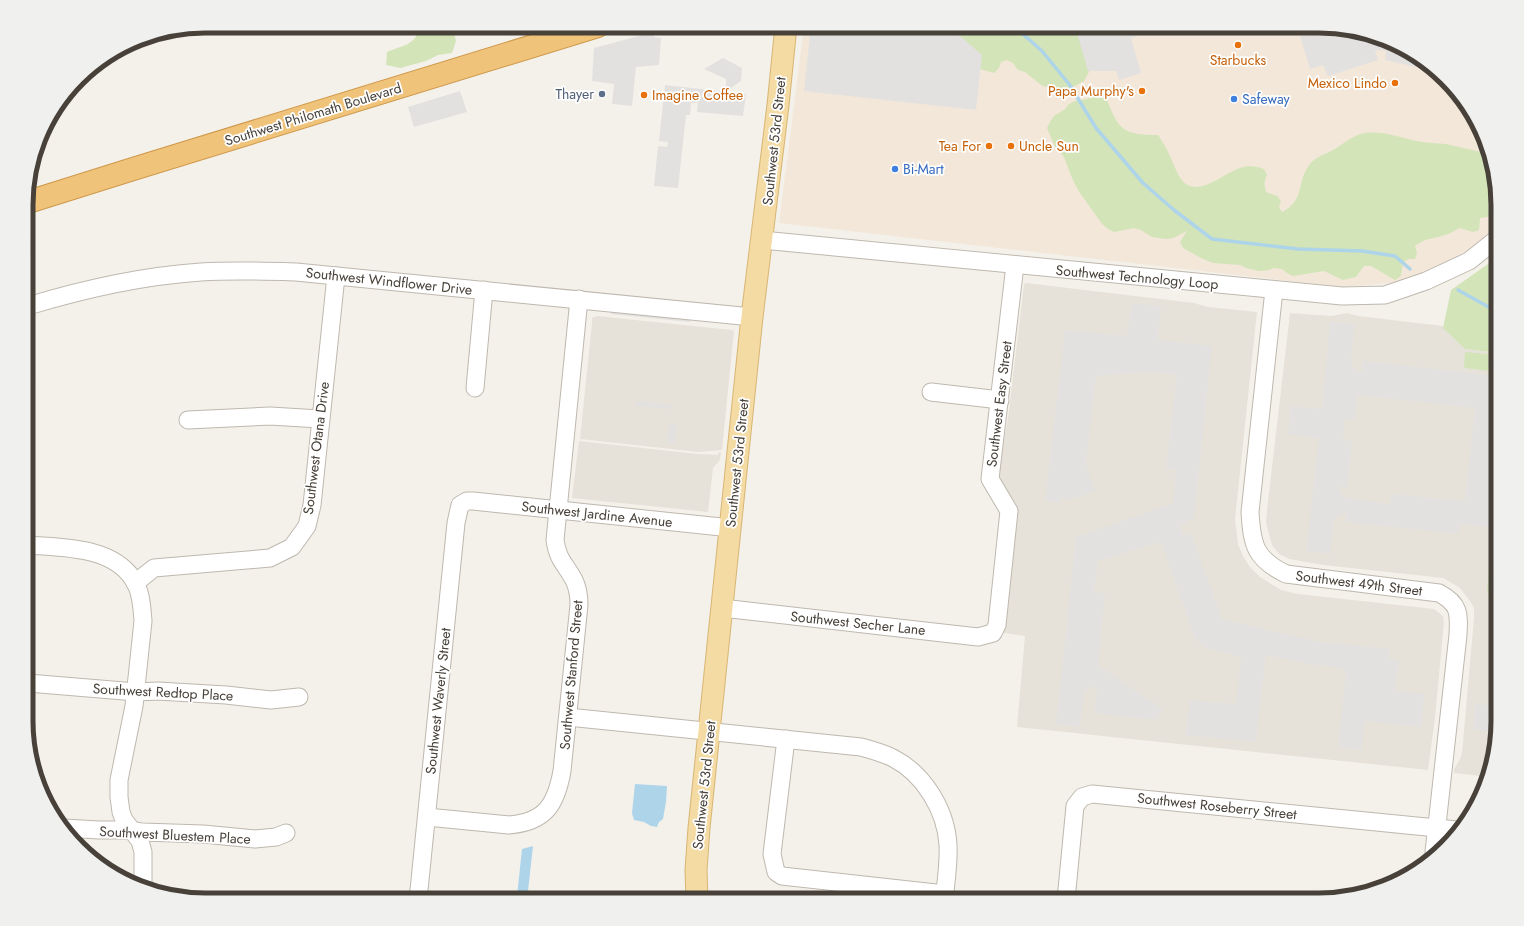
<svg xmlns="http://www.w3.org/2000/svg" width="1524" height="926" viewBox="0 0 1524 926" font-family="Jost,sans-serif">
<rect width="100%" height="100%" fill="#f4f1eb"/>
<g fill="#e7e2d9">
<path d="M1026,283L1194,303L1208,307L1257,312L1235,519L1238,544L1243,556L1250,567L1260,577L1281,590L1298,594L1434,609L1443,616L1444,622L1435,718L1428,770L1017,727L1025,636L1004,633L1016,505L997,475L1008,418L1024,284Z"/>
<path d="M1290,313L1331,316L1347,313L1358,316L1443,326L1444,328L1465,349L1498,353V732L1489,777L1454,773V769L1460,759L1462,753L1474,618V608L1470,601L1460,588L1443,578L1323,565L1289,559L1279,554L1272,545L1266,523L1267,510Z"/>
<path d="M597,316L732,330L734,331L722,450L698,452L580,439L592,323V318Z"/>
<path d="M579,441L698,454L718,455L719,452L721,453L720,460L713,468L708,512L572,498Z"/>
</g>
<path fill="#f3e7d9" d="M804,26H1319L1366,32L1418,56L1474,116L1498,194V226L1475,246L1434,269L1400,282L1342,287L779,223Z"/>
<g fill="#d2e4b8">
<path d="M419,26H452L456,41L452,53L438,55L426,61L400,68L386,65L387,52C402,45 417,46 419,26Z"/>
<path d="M944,26H1086L1090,70L1084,81L1061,93L1041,85L1025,72L1018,70L1013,63L1007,60L1001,62L999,68L994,73L980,69Z"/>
<path d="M1098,93L1106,97C1118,130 1123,135 1158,135C1162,141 1166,147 1169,154C1173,162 1176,172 1181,179C1196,200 1224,173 1240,168C1248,165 1256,166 1264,169L1267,175C1264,181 1264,185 1266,192L1277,196L1281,201L1279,207L1282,212C1306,200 1296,181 1310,164C1315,157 1326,154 1333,150C1344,144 1352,135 1365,133C1382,131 1399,137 1416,141C1426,143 1436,143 1446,144C1459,147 1472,150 1485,153L1498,194V201L1494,203L1493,216L1480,218L1479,230L1473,232L1460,228C1455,230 1450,234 1445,235C1434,239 1424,238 1415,246L1417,253L1415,259H1408L1403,263L1401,276L1395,280L1371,266H1364L1356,277L1343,280L1324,271L1293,276L1287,273L1282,269L1274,268L1269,270L1259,271L1246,268L1240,265L1213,263L1201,258L1183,248L1180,242L1187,231L1173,238L1166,239L1152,237L1141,230L1134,228L1114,232L1108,229L1102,224L1078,190L1072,178L1064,157L1055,147L1047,128L1050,122L1054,116L1065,109L1069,104L1075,101L1087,99Z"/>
<path d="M1498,257V353L1465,349L1443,328L1451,290Z"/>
<path d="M1465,352L1498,355V372L1464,368Z"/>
<path d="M1498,534V607L1489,598L1487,591L1492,535Z"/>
</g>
<g fill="#e3e1df" fill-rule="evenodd">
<path d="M811,26H949L982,55L976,110L804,91Z"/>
<path d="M1075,26H1168L1131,38L1141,73L1119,80L1116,71H1088Z"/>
<path d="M1297,26H1319L1366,32L1419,57H1418L1416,67L1385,60L1386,51L1378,50L1375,51L1378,60L1328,76L1323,65L1310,69Z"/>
<path d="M654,32V37L661,38L659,65L636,67L632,106L612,104L614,84L592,81L594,48Z"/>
<path d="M723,58L742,68L741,81L731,88L726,87V79L704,69Z"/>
<path d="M665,85L746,94L743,116L697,112L698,103H691L690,115H686L678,188L654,186L658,146L667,147L668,142L659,141Z"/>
<path d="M460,91L467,112L414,127L408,107Z"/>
<path d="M1132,303L1161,306L1158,340L1212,346L1194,519L1186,522L1180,526L1184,536L1191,533L1222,619L1320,642L1390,649L1389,658L1399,660L1395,691L1424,694L1422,727L1364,721L1362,750L1338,747L1346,671L1340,668L1315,665L1266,655L1256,742L1185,735L1190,700L1236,704L1241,657L1206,648L1195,639L1161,542L1098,561L1094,592L1105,593L1098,665L1163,709L1157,720L1094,713L1097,693L1096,688L1093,686L1090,687L1084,694L1080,727L1056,724L1076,537L1173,503L1176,470L1166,469L1177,375L1150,372L1096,376L1086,465L1095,491L1071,500L1062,498L1061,503L1045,501L1065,330L1127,336Z"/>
<path d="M611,310L691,318L690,322L611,314Z"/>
<path d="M1330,322L1355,324L1351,361L1352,366L1357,371H1362L1363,361L1498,376V510L1496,528L1460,524L1458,534L1345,522L1346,513H1343L1336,517L1334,520L1330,554L1306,551L1319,438L1288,434L1290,406L1322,409ZM1357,395L1475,408L1465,501L1391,494L1390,504L1347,498L1340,493L1338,487H1348L1352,441L1343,440L1345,419H1355Z"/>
<path d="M636,401L671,405V409L636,406Z"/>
<path d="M669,424L677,425L675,444L667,443Z"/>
<path d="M1475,704L1498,706V732L1473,730Z"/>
</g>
<g fill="#aed4ea">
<path d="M635,784L667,786L666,802L663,819L659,822L657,827L651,826L644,822L634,820L632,813Z"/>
<path d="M533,846L527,900H510L515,899L517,896L522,849Z"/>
</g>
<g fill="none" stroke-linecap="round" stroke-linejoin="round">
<g stroke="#aed4ea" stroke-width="3.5">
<path d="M1014,26L1042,51L1069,84L1096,128L1143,183L1174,210L1212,239L1298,249L1362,251L1395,256L1410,269"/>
<path d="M1458,290L1494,310L1498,311"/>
<path d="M1493,575L1498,573"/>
</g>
<g stroke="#beb8ae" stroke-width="19">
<g id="minor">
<path d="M762,240L1342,296L1385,295L1426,281L1469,261L1498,238"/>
<path d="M1274,290L1250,512C1252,545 1255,559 1286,574L1439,593C1460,604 1459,614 1458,635L1434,852"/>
<path d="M28,306C84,289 142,276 201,272C233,270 264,271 296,272L752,317"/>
<path d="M475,388L484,290"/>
<path d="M931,392L1000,400"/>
<path d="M188,420L270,416L320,419"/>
<path d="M28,545C62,548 111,546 133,579C141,590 142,608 143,621L134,706L119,780V797L121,812L124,820L140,841L143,852V888"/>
<path d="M135,583L154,568L270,558L292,547L307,526L312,505L336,276"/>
<path d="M722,608L978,637L993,633L997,625L1009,511L990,479L1015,265"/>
<path d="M28,683L136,692L158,691L226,695L271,700L299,697"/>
<path d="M568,717L861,747C872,750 883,753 893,758C924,774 946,810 948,845C949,863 946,882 944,900"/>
<path d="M786,739L772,854L776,872L782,876L945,894"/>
<path d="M427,817L509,825C545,822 556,805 562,771L579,605C579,596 578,588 574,580C565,563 558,561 555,540L579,299"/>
<path d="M64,828L99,830H131L142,832L203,834L255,839L276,837L286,833"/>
<path d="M418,900L456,523L460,505L467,501H473L731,528"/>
<path d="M1066,900L1075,806L1082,797L1092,794L1457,830"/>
</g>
</g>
<g stroke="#d8b674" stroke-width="23">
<path id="major" d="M697,900L696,870L699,828L752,317L778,105L786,26"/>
</g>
<g stroke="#ce984a" stroke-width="24">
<path id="highway" d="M28,202L133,169L598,26"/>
</g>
<use href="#minor" stroke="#fff" stroke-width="17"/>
<use href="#major" stroke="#f4daa3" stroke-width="21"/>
<use href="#highway" stroke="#f0c37a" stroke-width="22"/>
</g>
<g fill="#e8710a" stroke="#fff" stroke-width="1.5">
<circle cx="1238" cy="45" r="4"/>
<circle cx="1395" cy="83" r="4"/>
<circle cx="1142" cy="91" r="4"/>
<circle cx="644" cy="95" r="4"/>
<circle cx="989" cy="146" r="4"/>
<circle cx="1011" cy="146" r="4"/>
</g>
<circle fill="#5c6f8a" stroke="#fff" stroke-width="1.5" cx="602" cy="94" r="4"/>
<g fill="#3f7fe0" stroke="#fff" stroke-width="1.5">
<circle cx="1234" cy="99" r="4"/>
<circle cx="895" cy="169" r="4"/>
</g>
<g text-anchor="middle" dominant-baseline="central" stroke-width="3.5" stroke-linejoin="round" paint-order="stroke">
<g font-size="14" fill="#c56008" stroke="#fff" text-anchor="end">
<text x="1238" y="60" text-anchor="middle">Starbucks</text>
<text x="1387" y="83">Mexico Lindo</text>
<text x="1134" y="91">Papa Murphy's</text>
<text x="652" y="95" text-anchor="start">Imagine Coffee</text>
<text x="981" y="146">Tea For</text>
<text x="1019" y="146" text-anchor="start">Uncle Sun</text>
</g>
<g font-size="14" fill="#4e5e75" stroke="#fff" text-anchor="end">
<text x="594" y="94">Thayer</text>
</g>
<g font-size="14" fill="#366cbe" stroke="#fff" text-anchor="start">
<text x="1242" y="99">Safeway</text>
<text x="903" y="169">Bi-Mart</text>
</g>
<g font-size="14" fill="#474139" stroke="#fff">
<text transform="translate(313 114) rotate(-17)">Southwest Philomath Boulevard</text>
<text transform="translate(774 141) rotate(-84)">Southwest 53rd Street</text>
<text transform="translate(1137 277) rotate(5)">Southwest Technology Loop</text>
<text transform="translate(389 281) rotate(6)">Southwest Windflower Drive</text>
<text transform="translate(999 404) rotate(-83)">Southwest Easy Street</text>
<text transform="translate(316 448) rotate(-83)">Southwest Otana Drive</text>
<text transform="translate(737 463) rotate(-84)">Southwest 53rd Street</text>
<text transform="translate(597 514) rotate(6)">Southwest Jardine Avenue</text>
<text transform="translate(1359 583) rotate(7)">Southwest 49th Street</text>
<text transform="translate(858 623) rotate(6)">Southwest Secher Lane</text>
<text transform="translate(571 675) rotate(-85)">Southwest Stanford Street</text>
<text transform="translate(163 692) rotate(3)">Southwest Redtop Place</text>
<text transform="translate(438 701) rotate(-84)">Southwest Waverly Street</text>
<text transform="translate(704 785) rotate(-84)">Southwest 53rd Street</text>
<text transform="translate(1217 806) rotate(6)">Southwest Roseberry Street</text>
<text transform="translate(175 835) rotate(3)">Southwest Bluestem Place</text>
</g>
</g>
<path d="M0 0H1524V926H0ZM205 33H1319A172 172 0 0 1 1491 205V721A172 172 0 0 1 1319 893H205A172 172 0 0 1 33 721V205A172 172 0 0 1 205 33Z" fill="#f0f0ef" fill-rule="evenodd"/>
<path fill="none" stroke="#474139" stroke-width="5" d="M205 33H1319A172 172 0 0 1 1491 205V721A172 172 0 0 1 1319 893H205A172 172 0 0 1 33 721V205A172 172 0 0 1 205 33Z"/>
</svg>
